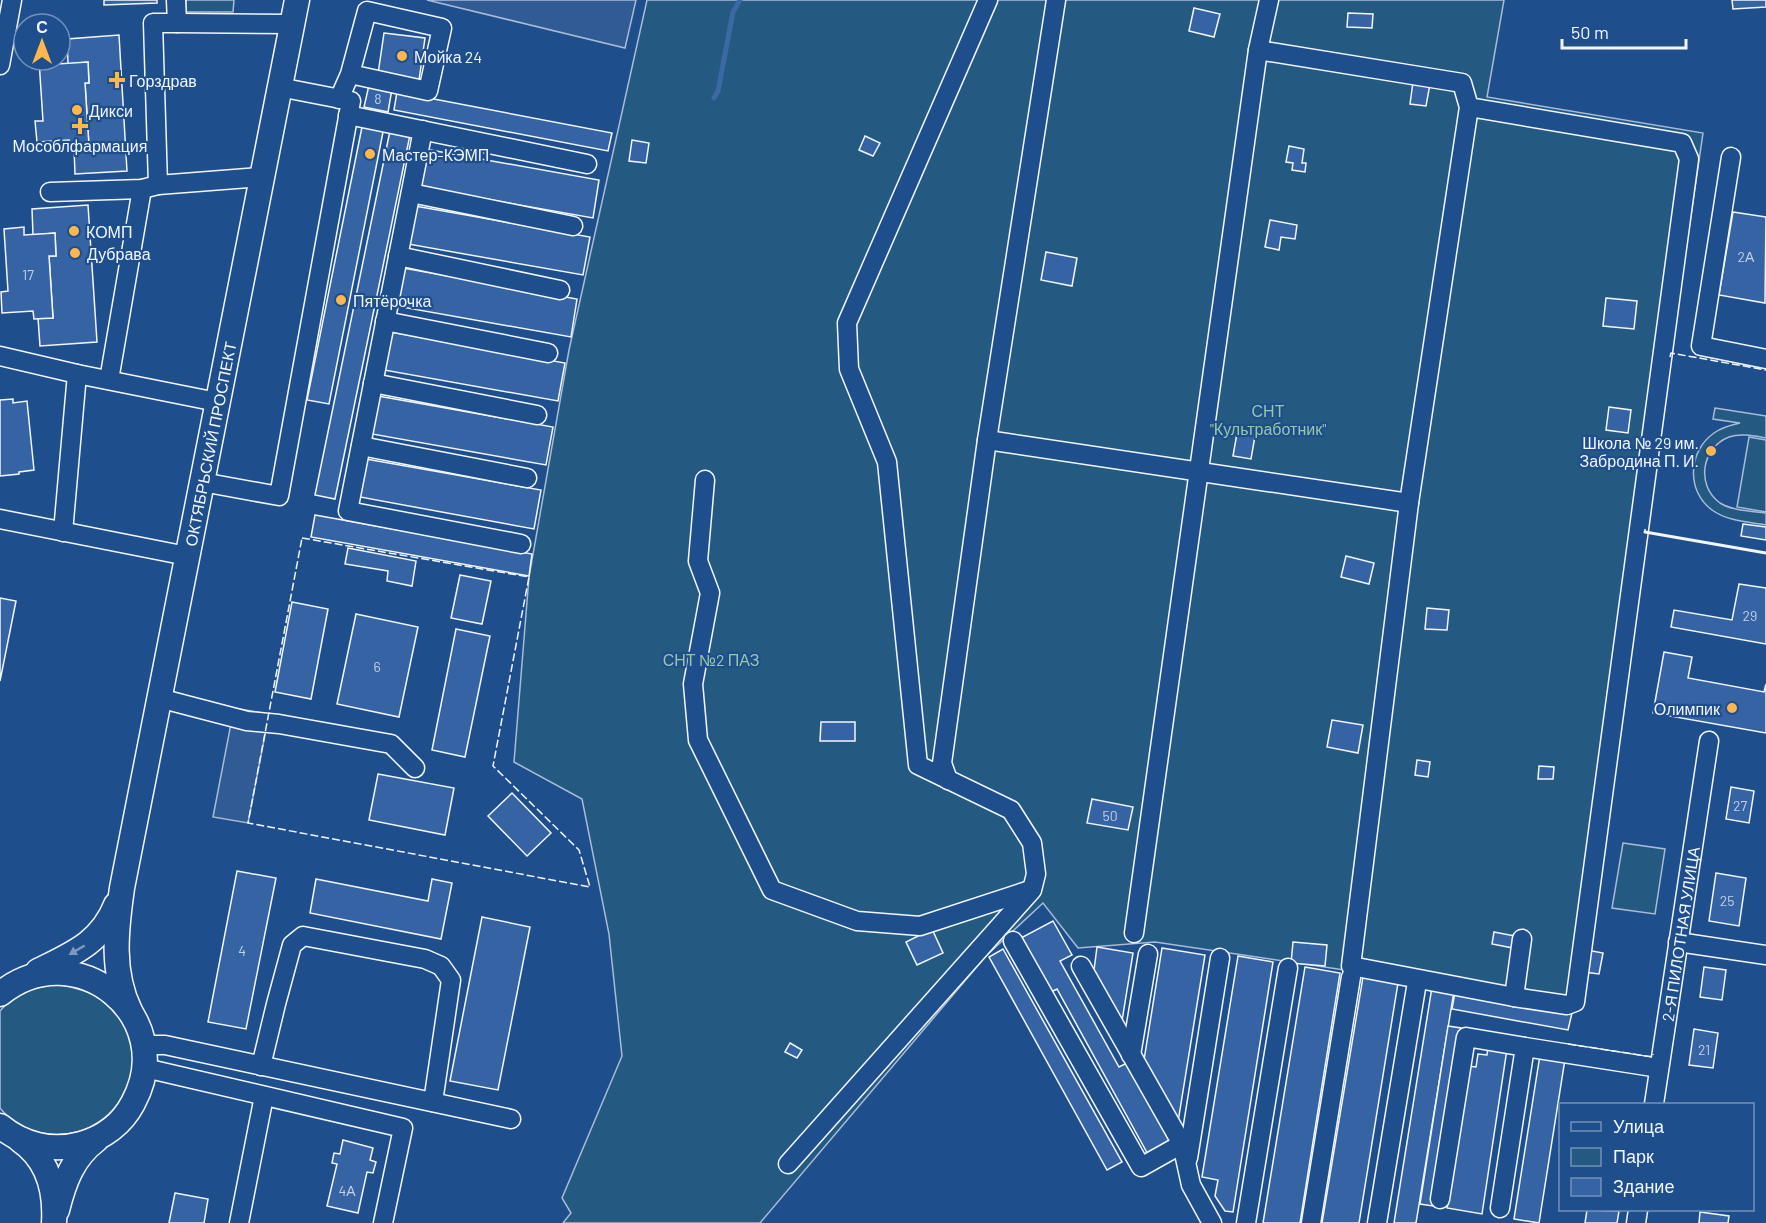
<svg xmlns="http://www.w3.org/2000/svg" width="1766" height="1223" viewBox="0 0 1766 1223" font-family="Barlow,sans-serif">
<rect width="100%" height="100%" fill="#1f4e8c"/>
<g fill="#245a82" stroke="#a8bbd7" stroke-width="1.5">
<path d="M186,0H234L233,12H186Z"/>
<path d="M647,0H1504L1487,97L1703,133L1578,989L1581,1005L1155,942L1078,948L1043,903L986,956L760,1223H563L571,1213L562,1198L622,1056L609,934L582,799L514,762L529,577L569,350Z"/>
<path d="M1715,408L1766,416V438C1754,436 1741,433 1729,437C1701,448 1696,486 1720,503C1733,511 1751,511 1766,513V525C1748,522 1727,521 1712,510C1686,491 1688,451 1714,433C1722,427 1731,425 1740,423L1713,419Z"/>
<path d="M1749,437L1766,440V512L1737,507Z"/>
<path d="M1623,843L1665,849L1655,914L1612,908Z"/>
<path d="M57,984C71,987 84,989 96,996C165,1035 130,1143 47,1134C29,1132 11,1122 0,1108V1011C15,993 35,987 57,984Z"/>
</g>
<g fill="#305b95" stroke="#a8bbd7" stroke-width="1.5">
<path d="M427,0H636L625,48Z"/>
<path d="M234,708L269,714L248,823L213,817Z"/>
</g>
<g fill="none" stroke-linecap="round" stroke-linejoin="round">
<path stroke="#3b69a3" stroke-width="5" d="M714,98L718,91L733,12L740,0"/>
</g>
<g fill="#3563a3" stroke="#f2f6ff" stroke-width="1.5">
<path d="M104,0H157V3L104,5Z"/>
<path d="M1732,0H1766V7L1733,9Z"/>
<path d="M1194,8L1220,14L1214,37L1189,31Z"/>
<path d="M1348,13L1373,14L1372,28L1347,27Z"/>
<path d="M384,33L425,38L419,80L378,74Z"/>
<path d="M119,35L127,171L75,174L74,148L89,146L85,83H89L88,62L68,64L67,39Z"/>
<path d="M39,60H57V64L88,62L89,83H85L89,146L69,148V140L37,142L35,121H43Z"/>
<path d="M1413,82L1430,84L1426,106L1410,104Z"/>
<path d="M369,85L392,89L388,112L364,107Z"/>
<path d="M397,92L612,133L608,151L394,110Z"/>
<path d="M363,122L384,127L329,404L307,400Z"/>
<path d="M391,126L411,130L335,499L315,495Z"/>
<path d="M865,136L880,143L873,156L859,150Z"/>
<path d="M632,140L649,143L646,163L629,161Z"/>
<path d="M1289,146L1304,149L1302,163H1306L1305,172L1292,170L1293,163L1286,162Z"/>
<path d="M425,149L599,180L593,218L418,187Z"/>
<path d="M88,205L97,342L40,346L38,318H53L49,256H56L55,233L33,235L32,209Z"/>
<path d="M415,206L590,237L583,275L408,244Z"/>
<path d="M1733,212L1766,217L1765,303L1719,295Z"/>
<path d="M1270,220L1297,225L1295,239L1281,237L1279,250L1265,247Z"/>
<path d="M24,227V235L55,233L56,256H49L53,318L34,319L33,311L2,313L1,292L8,291L4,229Z"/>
<path d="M1046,252L1077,258L1072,286L1041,280Z"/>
<path d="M403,268L577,299L571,337L396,306Z"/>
<path d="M1606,298L1637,301L1634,329L1603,326Z"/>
<path d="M391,332L565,363L558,401L384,370Z"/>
<path d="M378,396L553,427L546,465L372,434Z"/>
<path d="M13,399V403L27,401L34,470L19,472V474L0,476V400Z"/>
<path d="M1609,407L1631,410L1628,433L1606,430Z"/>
<path d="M1237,433L1255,436L1251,459L1233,456Z"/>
<path d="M366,459L541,490L534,529L360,497Z"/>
<path d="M315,515L532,554L529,576L311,537Z"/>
<path d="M1743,524L1766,527V540L1741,536Z"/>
<path d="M348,548L416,561L412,586L387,581L388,571L345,564Z"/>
<path d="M1346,556L1374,563L1369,584L1341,577Z"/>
<path d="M460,575L491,581L482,624L451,618Z"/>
<path d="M1739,584L1766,588V644L1671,627L1674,610L1732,620Z"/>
<path d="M0,598L16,601L0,681Z"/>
<path d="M292,602L328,609L311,699L275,692Z"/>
<path d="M1427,608L1449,610L1447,630L1425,629Z"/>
<path d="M356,614L418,627L399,717L337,704Z"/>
<path d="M456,629L490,636L465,757L432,750Z"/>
<path d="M1664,652L1692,657L1688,678L1764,692L1766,684V733L1653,713Z"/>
<path d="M1332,720L1363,725L1358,753L1327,747Z"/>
<path d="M821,722H855V741H820Z"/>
<path d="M1417,760L1430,762L1428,777L1415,775Z"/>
<path d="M1539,766L1554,767L1553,779H1538Z"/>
<path d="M378,774L454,788L445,835L369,820Z"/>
<path d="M1731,787L1754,791L1749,823L1726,819Z"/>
<path d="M512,793L551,833L527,856L488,816Z"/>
<path d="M1092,799L1133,807L1128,830L1087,823Z"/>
<path d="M237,871L276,878L246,1029L208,1022Z"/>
<path d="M1716,873L1746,878L1739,926L1709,921Z"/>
<path d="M316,879L428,901L432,879L452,883L441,939L310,913Z"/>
<path d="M482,917L530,927L498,1090L450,1081Z"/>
<path d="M1053,921L1072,955L1060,961L1119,1067L1129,1062L1175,1145L1150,1158L1057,989L1049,993L1019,939Z"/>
<path d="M932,929L943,953L917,965L906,942Z"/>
<path d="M1494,932L1515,936L1513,948L1492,944Z"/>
<path d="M1293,942L1327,945L1325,966L1291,963Z"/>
<path d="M1097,947L1133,953L1122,1021L1094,970Z"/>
<path d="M1162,948L1205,955L1178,1122L1144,1060Z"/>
<path d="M1003,949L1122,1162L1107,1170L989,957Z"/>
<path d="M1587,950L1603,953L1599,974L1584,972Z"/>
<path d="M1238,956L1273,962L1233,1212L1225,1211L1215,1196L1218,1180L1202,1177Z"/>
<path d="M1305,967L1340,973L1300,1223H1263Z"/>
<path d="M1704,967L1726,970L1722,1000L1700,997Z"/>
<path d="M1363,977L1398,983L1359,1223H1322Z"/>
<path d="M1432,987L1454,991L1416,1223H1394Z"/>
<path d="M1455,992L1572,1013L1568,1030L1452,1009Z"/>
<path d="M1448,1026L1461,1028L1433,1206L1420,1204Z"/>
<path d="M1694,1029L1718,1033L1713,1068L1689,1065Z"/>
<path d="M790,1043L802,1050L797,1058L785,1052Z"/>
<path d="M1488,1046L1507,1049L1482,1214L1447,1208L1468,1066L1476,1067L1478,1054L1487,1055Z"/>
<path d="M1540,1055L1565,1059L1539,1223L1514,1219Z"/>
<path d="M343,1140L373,1148L370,1160L376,1162L373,1173L367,1172L358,1213L327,1206L337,1164L332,1163L334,1153L340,1154Z"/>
<path d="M175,1193L208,1199L204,1223H169Z"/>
<path d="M1587,1210L1619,1211L1617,1223H1585Z"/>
<path d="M1700,1212L1729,1216L1728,1223H1699Z"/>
</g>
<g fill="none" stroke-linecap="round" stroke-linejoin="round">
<g stroke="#f2f6ff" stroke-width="21">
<g id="minor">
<path d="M177,23L292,24"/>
<path d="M1258,50L1462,83L1469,107L1409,503L1351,966L1514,997L1567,1005L1575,1002L1689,159L1682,143L1469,107"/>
<path d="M0,65L12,0"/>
<path d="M339,99L350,74L367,11L442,28L428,91L350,74"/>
<path d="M348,115L587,164"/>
<path d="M423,130L348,511L521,544"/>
<path d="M1731,157L1701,346L1766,359"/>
<path d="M158,185L153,23H177L176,0"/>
<path d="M50,192L142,189L158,185L261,177"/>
<path d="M411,193L573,226"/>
<path d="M398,256L560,290"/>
<path d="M385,321L548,353"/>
<path d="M0,356L77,374L217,402"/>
<path d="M109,380L142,189"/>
<path d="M373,383L537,415"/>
<path d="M987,440L1409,503"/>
<path d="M361,446L527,478"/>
<path d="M705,480L698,561L710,593L693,684L698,740L772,890L857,921L920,926L1030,890"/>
<path d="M202,482L279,496L351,101L279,87"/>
<path d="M0,519L187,556"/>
<path d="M63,532L77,374"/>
<path d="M159,698L247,721L279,724L391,744L415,768"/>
<path d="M948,780L942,763L987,440L1056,0"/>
<path d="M1134,933L1258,50L1269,0"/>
<path d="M1013,941L1141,1167L1182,1144"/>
<path d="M1678,942L1766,955"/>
<path d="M1081,966L1182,1144L1191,1185L1212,1223"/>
<path d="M1514,997L1522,939"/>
<path d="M144,1045H165L511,1119"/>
<path d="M1525,1047L1659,1068"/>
<path d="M1131,1055L1148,954"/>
<path d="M261,1066L276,1004L292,945L303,936L425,959L441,966L451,980L433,1102"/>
<path d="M145,1068L403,1128L383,1223"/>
<path id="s1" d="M1654,1104L1709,741"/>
<path d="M1188,1158L1220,958"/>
<path d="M788,1164L1032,890L1036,874L1032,843L1011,810L918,765L887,462L849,369L847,323L988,0"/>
<path d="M1440,1199L1466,1037L1525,1047L1500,1208"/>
<path d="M239,1223L264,1096"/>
<path d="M1246,1223L1288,968"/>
<path d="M1311,1223L1351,977"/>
<path d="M1377,1223L1416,988"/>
<path d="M1636,1223L1638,1210"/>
</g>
</g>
<g stroke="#f2f6ff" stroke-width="27">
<g id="major">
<path d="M38,971C72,954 101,943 116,905"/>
<path d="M0,994C76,932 180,1017 133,1103C122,1124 103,1138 81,1144C52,1152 23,1145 0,1126"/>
<path id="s2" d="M130,1011C111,972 116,930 122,888L297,0"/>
<path d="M20,1140C48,1159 56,1190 54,1223"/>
<path d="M57,1210C64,1182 73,1157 96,1140"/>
</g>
</g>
<use href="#minor" stroke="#1f4e8c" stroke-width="18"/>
<use href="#major" stroke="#1f4e8c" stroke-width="24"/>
<g stroke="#f2f6ff" stroke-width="1.5" stroke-dasharray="8 3" stroke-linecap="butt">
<path d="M1670,357L1671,353L1766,370"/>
<path d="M1645,529V532L1766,553"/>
<path d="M302,538L529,577L493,766L579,850L590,887L248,823Z"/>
<path d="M1568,1044L1653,1057V1054"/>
</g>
<path stroke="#f2f6ff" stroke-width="3" d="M1645,532L1766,553"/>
</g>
<defs><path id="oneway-solid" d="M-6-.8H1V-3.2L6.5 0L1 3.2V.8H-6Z" transform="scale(1.5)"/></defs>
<use fill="#7e9ac0" href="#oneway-solid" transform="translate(77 950) rotate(150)"/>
<g fill="#ffb74d" stroke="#1f4e8c" stroke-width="2">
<circle cx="402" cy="56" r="6"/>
<path d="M114 71h6v6h6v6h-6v6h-6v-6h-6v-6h6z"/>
<circle cx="77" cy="110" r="6"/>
<path d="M77 117h6v6h6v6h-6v6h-6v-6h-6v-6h6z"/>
<circle cx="370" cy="154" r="6"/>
<circle cx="74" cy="231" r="6"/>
<circle cx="75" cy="253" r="6"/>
<circle cx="341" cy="300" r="6"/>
<circle cx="1711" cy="451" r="6"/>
<circle cx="1732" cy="708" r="6"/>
</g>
<g text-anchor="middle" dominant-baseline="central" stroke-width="4.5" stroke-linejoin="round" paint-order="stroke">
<g font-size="14" fill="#c3d1e8">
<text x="378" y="98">8</text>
<text x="1746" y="256">2А</text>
<text x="28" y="274">17</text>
<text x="1750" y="615">29</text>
<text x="377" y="666">6</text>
<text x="1740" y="805">27</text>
<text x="1110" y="815">50</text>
<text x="1727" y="900">25</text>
<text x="242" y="950">4</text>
<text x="1704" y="1049">21</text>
<text x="347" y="1190">4А</text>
</g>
<g font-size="16" fill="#f2f6ff" stroke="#1f4e8c" text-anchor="start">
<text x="414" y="56">Мойка 24</text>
<text x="129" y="80">Горздрав</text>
<text x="89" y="110">Дикси</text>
<text x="80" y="145" text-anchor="middle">Мособлфармация</text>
<text x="382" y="154">Мастер-КЭМП</text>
<text x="86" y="231">КОМП</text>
<text x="87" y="253">Дубрава</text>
<text x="353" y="300">Пятёрочка</text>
<text x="1699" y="442" text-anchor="end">Школа № 29 им.<tspan x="1699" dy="18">Забродина П. И.</tspan></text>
<text x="1720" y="708" text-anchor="end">Олимпик</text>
</g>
<g font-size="16" fill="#97c8a6" stroke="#1f4e8c">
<text x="1268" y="410">СНТ<tspan x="1268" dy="18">"Культработник"</tspan></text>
<text x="711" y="659">СНТ №2 ПАЗ</text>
</g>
<g font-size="16" fill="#f2f6ff" stroke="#1f4e8c">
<text stroke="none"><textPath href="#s2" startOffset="578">ОКТЯБРЬСКИЙ ПРОСПЕКТ</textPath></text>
<text stroke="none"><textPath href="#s1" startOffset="172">2-Я ПИЛОТНАЯ УЛИЦА</textPath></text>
</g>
</g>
<rect x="1559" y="1103" width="195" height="108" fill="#1f4e8c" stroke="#7391ba" stroke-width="1.5"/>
<rect x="1571" y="1122" width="30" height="9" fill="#1f4e8c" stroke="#7391ba" stroke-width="1.5"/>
<text x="1613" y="1133" font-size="18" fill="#f2f6ff">Улица</text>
<rect x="1571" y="1148" width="30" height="18" fill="#245a82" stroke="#7391ba" stroke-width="1.5"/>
<text x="1613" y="1163" font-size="18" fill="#f2f6ff">Парк</text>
<rect x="1571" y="1178" width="30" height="18" fill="#3563a3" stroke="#7391ba" stroke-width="1.5"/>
<text x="1613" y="1193" font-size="18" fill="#f2f6ff">Здание</text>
<g transform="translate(42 42)"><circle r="28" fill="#1f4e8c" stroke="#7391ba" stroke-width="1.5"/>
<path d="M0-4.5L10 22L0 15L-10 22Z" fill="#ffb74d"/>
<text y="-9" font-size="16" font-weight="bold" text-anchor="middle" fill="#f2f6ff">С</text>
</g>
<path d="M1562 39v9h124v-9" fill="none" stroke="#f2f6ff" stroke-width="3"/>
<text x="1571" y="39" font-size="18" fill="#f2f6ff" stroke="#1f4e8c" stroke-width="4.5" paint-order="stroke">50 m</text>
</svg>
